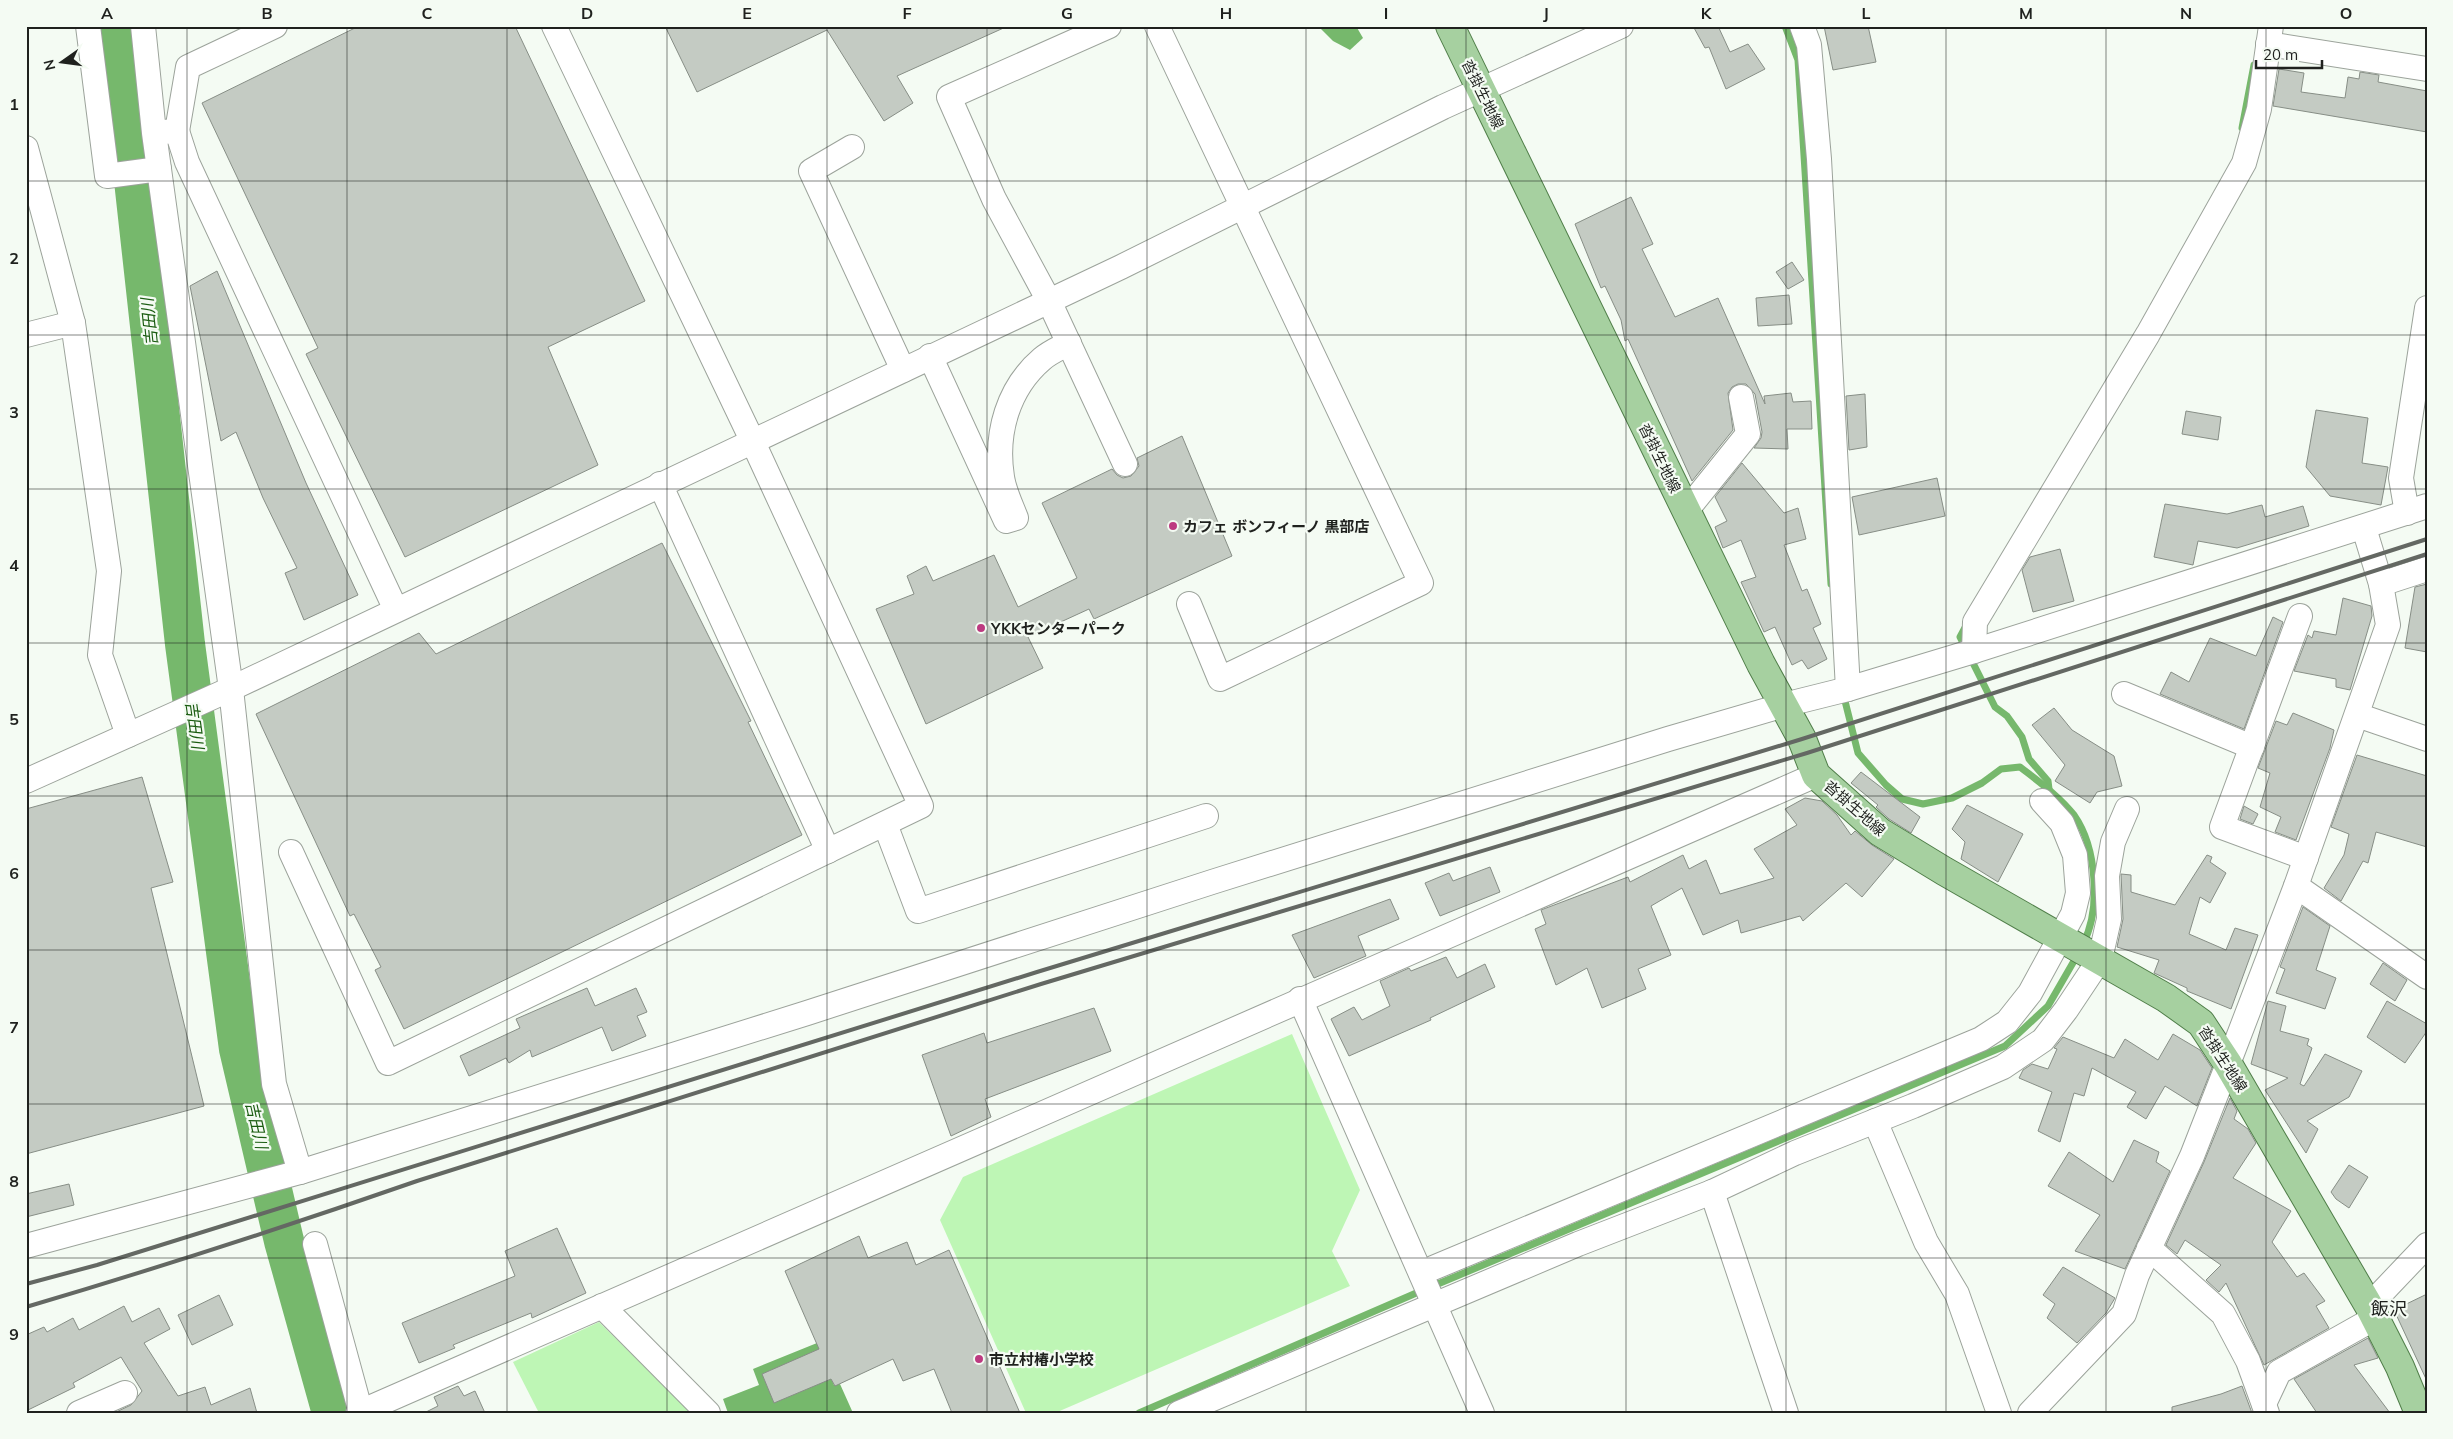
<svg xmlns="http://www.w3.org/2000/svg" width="2453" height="1439" viewBox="0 0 2453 1439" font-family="Mulish,'Noto Sans JP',sans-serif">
<rect width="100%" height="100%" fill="#f4fbf3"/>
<g fill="#bef6b5">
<path d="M1292,1034L1360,1190L1332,1251L1350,1286L1055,1413H1026L940,1220L963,1177Z"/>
<path d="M599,1322L692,1413H539L513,1362Z"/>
</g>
<g fill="#76b86c">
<path d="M1318,26H1356L1363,38L1350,50L1333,41Z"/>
<path d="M817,1343L834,1385L840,1384L853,1413H728L723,1399L759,1385L753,1369Z"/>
</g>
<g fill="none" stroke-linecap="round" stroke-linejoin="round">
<g stroke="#76b86c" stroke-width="7">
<path d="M1785,26L1798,60L1831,584"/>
<path d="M2242,128L2254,65"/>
<path d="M1967,624L1960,637L1995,707L2007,716L2022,737L2029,759L2048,781L2049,789"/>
<path d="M1843,693L1858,753L1886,785L1902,799L1923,804L1952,798L1982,783L2001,769L2020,767C2038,781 2059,796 2074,815C2097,848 2101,909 2083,944"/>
<path d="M1139,1413L1414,1294L2005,1046L2048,1006L2078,954"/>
</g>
<path stroke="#76b86c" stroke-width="40" d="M117,26L185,644L239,1049L284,1241L332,1413"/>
</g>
<g fill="#c4cbc3" stroke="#878e86">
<path d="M359,26H515L645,301L548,347L598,465L405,557L306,354L318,348L202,103Z"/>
<path d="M665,26H1008L897,76L913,103L884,121L827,30L697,92Z"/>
<path d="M1693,26H1718L1730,52L1748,44L1765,69L1726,89L1709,47L1705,48Z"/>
<path d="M1824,26H1868L1876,62L1833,70Z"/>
<path d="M2279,69L2304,73L2301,92L2345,98L2348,77L2359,79L2360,72L2379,75L2378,82L2427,91V132L2273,106Z"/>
<path d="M1631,197L1653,244L1642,249L1675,317L1718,298L1765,404L1764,396L1791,393L1793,402L1811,401L1812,429H1787L1788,449L1754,448L1761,438L1762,432L1755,394L1746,384H1738L1732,387L1728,393L1733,430L1692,481L1628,339L1625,341L1621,320L1605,286L1601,288L1575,224Z"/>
<path d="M1792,262L1804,280L1788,289L1776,272Z"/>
<path d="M217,271L306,483L358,595L304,620L285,573L297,568L263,498L236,432L221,441L190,286Z"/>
<path d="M1789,295L1792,324L1758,326L1756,298Z"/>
<path d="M1865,394L1867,447L1849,450L1846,396Z"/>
<path d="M2316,410L2368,418L2362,463L2388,467L2381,505L2330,496L2306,467Z"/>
<path d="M2186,411L2221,417L2218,440L2182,434Z"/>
<path d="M1182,436L1232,556L1094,619L1089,609L1028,637L1043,668L926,724L876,609L914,594L907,576L926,566L933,581L994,555L1018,607L1077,578L1042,503L1112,469L1117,475L1123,478L1131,476L1139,466L1137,458Z"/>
<path d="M1742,463L1784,513L1798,508L1806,539L1784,545L1802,591L1807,589L1821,624L1813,628L1827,659L1808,669L1802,660L1792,665L1775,627L1764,632L1741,582L1756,577L1741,540L1723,548L1715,527L1727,521L1715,497Z"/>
<path d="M1937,478L1945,516L1859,535L1852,497Z"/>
<path d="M2165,504L2227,514L2262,505L2265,517L2303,506L2309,526L2237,548L2198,541L2193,565L2154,557Z"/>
<path d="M662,543L751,721L748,722L802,835L404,1029L375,970L381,967L354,914L350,916L256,714L419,633L436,654Z"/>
<path d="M2060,549L2074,601L2033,612L2022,570L2030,557Z"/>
<path d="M2427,584V652L2405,648L2415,587Z"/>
<path d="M2343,598L2371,606L2372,616L2350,690L2336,687V679L2294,671L2308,635L2312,638L2314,631L2336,635Z"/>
<path d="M2273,617L2283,622L2244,729L2160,694L2171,672L2189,682L2210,638L2256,656Z"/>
<path d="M2054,708L2072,730L2114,756L2122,786L2097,792L2090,803L2055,781L2065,765L2032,725Z"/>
<path d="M2293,713L2334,730L2330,748L2296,840L2275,832L2281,817L2260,807L2270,773L2258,768L2276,721L2287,725Z"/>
<path d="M2357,755L2427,776V847L2376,832L2368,863L2363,861L2341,901L2324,888L2344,855L2349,834L2331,827Z"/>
<path d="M1861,772L1920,817L1911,833L1889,819L1876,807L1878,805L1851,783Z"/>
<path d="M142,777L173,882L151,888L204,1106L26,1154V809Z"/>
<path d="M1805,798L1822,801L1837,815L1851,835L1855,831L1872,845L1894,859L1862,897L1846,883L1803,921L1800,916L1741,933L1738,920L1703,935L1682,888L1651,906L1671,955L1638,969L1646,989L1602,1008L1587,968L1556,985L1535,929L1546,924L1541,910L1628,877L1630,882L1683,855L1689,869L1706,860L1720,894L1774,878L1754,849L1797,825L1785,809Z"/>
<path d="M1967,805L2023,834L1998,882L1961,859L1965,842L1952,829Z"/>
<path d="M2244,806L2258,814L2253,824L2240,819Z"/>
<path d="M2207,855L2212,857L2210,862L2226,873L2210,903L2200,897L2189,934L2226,950L2235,928L2258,935L2231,1009L2187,991V988L2154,973L2159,960L2117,947L2123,919L2121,874L2131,875V892L2175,905Z"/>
<path d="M1490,867L1500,892L1440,916L1425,883L1449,873L1453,881Z"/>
<path d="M1390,899L1399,919L1358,936L1366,956L1314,978L1292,935Z"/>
<path d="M2303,907L2330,926L2316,970L2336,978L2325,1009L2276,993L2285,969L2280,967Z"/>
<path d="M1446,957L1457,978L1485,964L1495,987L1430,1018L1431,1020L1349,1056L1331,1019L1354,1007L1362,1020L1390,1006L1380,981L1409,968L1411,971Z"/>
<path d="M2383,963L2407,980L2395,1001L2370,984Z"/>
<path d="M587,988L595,1006L636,988L647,1012L637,1016L646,1036L612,1051L602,1027L532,1057L530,1050L509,1063L506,1058L469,1076L460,1056L520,1028L516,1019Z"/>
<path d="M2268,1001L2286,1006L2280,1031L2309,1039L2307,1045L2312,1048L2300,1084L2304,1086L2325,1054L2362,1071L2349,1097L2307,1121L2318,1129L2306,1153L2265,1090L2288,1078L2251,1064Z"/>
<path d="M2387,1001L2427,1024V1031L2405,1063L2367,1037Z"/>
<path d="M1094,1008L1111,1051L985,1099L991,1117L951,1136L922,1055L984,1033L987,1043Z"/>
<path d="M2173,1034L2200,1050L2212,1068L2197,1106L2165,1086L2146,1119L2127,1107L2136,1092L2092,1068L2084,1096L2074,1093L2060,1142L2038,1131L2052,1092L2019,1078L2023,1070L2032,1064L2048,1069L2057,1049L2054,1048L2063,1037L2114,1058L2125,1039L2158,1060Z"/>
<path d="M2230,1098L2237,1111L2234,1119L2248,1129L2256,1143L2233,1178L2291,1211L2272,1242L2297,1277L2304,1273L2325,1301L2316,1306L2329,1328L2264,1365L2226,1283L2219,1292L2206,1280L2221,1265L2185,1240L2177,1254L2166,1245L2204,1162Z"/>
<path d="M2134,1140L2159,1152L2156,1162L2170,1171L2125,1269L2075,1251L2100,1215L2048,1186L2069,1152L2113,1182Z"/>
<path d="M2349,1165L2368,1177L2349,1208L2336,1199L2331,1192Z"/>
<path d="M69,1184L74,1205L26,1217V1194Z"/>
<path d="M557,1228L586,1293L532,1318L531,1313L453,1345L455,1348L419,1363L402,1323L515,1276L505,1251Z"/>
<path d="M859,1236L868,1258L907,1242L916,1265L949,1250L1020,1413H952L934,1369L903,1381L893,1359L835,1386L831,1379L774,1403L762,1374L819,1349L785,1271Z"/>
<path d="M2063,1267L2115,1298L2106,1313L2077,1343L2047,1318L2055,1304L2043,1295Z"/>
<path d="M2427,1294V1381L2394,1310Z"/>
<path d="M219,1295L233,1325L192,1345L178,1315Z"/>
<path d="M124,1306L132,1322L159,1308L170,1329L144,1343L178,1396L205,1387L211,1405L250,1388L257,1413H114L131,1405L142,1391L121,1357L73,1383L75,1387L28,1410L26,1335L44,1327L47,1332L73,1318L79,1330Z"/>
<path d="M2368,1338L2378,1358L2354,1365L2390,1413H2317L2294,1379Z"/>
<path d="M458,1386L464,1396L475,1391L485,1413H424L438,1406L434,1397Z"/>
<path d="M2242,1386L2252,1413H2172V1407L2221,1394Z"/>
</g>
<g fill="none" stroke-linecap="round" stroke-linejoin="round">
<g stroke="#9ca39b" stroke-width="26">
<g id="minor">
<path d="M88,26L107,176L159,169"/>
<path d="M143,26L154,133L231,689L274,1084L300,1172"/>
<path d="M1109,26L949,97L994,199L1049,301L1125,464"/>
<path d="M1157,26L1421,583L1220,679L1189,604"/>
<path d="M1802,26L1809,45L1819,159L1848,689"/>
<path d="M2268,44L2427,69"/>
<path d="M177,131L187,162L396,610"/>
<path d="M161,132L177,131L188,67L275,26"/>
<path d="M852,147L811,171L903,370"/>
<path d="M26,148L73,323L109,571L100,655L128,735"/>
<path d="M26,335L73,323"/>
<path d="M930,356L1006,521L1016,518C1011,505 1004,491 1002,477C995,433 1008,388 1042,359C1050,352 1060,348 1069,343"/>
<path d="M660,484L828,851"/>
<path d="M1686,511L1748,434L1741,397"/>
<path d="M2407,513L2401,478L2427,308"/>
<path d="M2381,584L2427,569"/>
<path d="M2300,616L2222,827L2306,858"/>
<path d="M1974,651L1975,622L2148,334L2244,163L2259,109L2271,26"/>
<path d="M2124,694L2252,747"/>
<path d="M2357,715L2427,739"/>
<path d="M26,781L224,692L1121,267L1443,107L1621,26"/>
<path d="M885,824L918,911L1206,816"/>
<path d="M291,852L388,1063L921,806L752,440L554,26"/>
<path d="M2296,886L2427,977"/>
<path d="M1300,999L1482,1413"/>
<path d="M1875,1121L1926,1242L1957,1294L1999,1413"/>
<path d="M1712,1192L1786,1413"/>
<path d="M315,1244L361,1413"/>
<path d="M26,1246L300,1172L807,1013L1212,882L1668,739L1784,705L1848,689L1974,651L2427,506"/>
<path d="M2149,1248L2223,1314L2248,1361L2267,1413"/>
<path d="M1421,1273L1981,1039L2007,1022L2030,993L2073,914L2078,893L2075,855L2062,823L2042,801"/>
<path d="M602,1306L708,1413"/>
<path d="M2369,1306L2427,1245"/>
<path d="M2264,1404L2279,1372L2375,1318"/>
<path d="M79,1413L125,1393"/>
<path d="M358,1413L1816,775"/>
<path d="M1179,1413L1578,1244L1712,1192L1795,1153L1913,1106L2003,1067L2043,1040L2066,1010L2100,959L2109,919L2107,876L2113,842L2127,809"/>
<path d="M2030,1413L2124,1314L2137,1275L2192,1156L2228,1064L2296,886L2388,625L2381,584L2364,528"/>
</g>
</g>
<g stroke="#507e49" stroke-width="30">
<path id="major" d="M1450,26L1761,664L1802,739L1816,775L1880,832L1944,871L2166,998L2201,1023L2228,1064L2369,1306L2400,1367L2419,1413"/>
</g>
<use href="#minor" stroke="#fff" stroke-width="24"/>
<use href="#major" stroke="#a6d0a0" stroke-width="28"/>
<g stroke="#646863" stroke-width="4">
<path d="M26,1284L97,1265L1037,972L1802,739L2427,539"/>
<path d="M26,1307C158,1268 288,1226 417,1181L1041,984L1807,753L2427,554"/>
</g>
</g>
<path fill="none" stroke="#1f211e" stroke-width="1" stroke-opacity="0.55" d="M187,26V1413M347,26V1413M507,26V1413M667,26V1413M827,26V1413M987,26V1413M1147,26V1413M1306,26V1413M1466,26V1413M1626,26V1413M1786,26V1413M1946,26V1413M2106,26V1413M2266,26V1413M26,181H2427M26,335H2427M26,489H2427M26,643H2427M26,796H2427M26,950H2427M26,1104H2427M26,1258H2427"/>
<g fill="#bd3a81" stroke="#f4fbf3" stroke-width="2">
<circle cx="1173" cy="526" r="5"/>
<circle cx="981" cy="628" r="5"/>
<circle cx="979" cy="1359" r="5"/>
</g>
<g text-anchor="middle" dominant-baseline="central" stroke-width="4.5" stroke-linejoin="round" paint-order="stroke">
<g font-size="15" fill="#1f211e" stroke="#f4fbf3">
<text transform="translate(1483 94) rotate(64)">沓掛生地線</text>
<text transform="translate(1660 458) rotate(64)">沓掛生地線</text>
<text transform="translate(1855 808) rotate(41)">沓掛生地線</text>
<text transform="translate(2223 1059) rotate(57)">沓掛生地線</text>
</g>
<g font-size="15" font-weight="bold" fill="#1f211e" stroke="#f4fbf3" text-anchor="start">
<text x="1183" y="526">カフェ ボンフィーノ 黒部店</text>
<text x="991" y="628">YKKセンターパーク</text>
<text x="989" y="1359">市立村椿小学校</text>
</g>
<g font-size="16" font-style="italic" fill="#1a5c11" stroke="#f4fbf3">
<text transform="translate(149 322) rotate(-96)">吉田川</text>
<text transform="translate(195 725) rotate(82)">吉田川</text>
<text transform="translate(257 1125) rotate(77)">吉田川</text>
</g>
<g font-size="18" fill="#1f211e" stroke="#f4fbf3">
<text x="2389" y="1308">飯沢</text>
</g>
</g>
<rect width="2453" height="1439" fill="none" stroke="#f4fbf3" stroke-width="55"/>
<g transform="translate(62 62) rotate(256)" stroke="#f4fbf3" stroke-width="4" paint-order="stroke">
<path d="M0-4L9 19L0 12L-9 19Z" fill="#1f211e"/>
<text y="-8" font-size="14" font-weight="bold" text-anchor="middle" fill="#1f211e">N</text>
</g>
<path d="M2256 60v8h66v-8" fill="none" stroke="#1f211e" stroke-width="2.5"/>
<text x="2263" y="60" font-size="15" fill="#1f211e" stroke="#f4fbf3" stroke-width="4" paint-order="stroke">20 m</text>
<rect x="28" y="28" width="2398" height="1384" fill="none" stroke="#1f211e" stroke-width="2"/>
<g font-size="16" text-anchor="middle" font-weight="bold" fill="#1f211e">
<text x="107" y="19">A</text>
<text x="267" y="19">B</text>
<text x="427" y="19">C</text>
<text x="587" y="19">D</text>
<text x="747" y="19">E</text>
<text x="907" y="19">F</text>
<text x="1067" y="19">G</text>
<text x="1226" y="19">H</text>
<text x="1386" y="19">I</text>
<text x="1546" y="19">J</text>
<text x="1706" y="19">K</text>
<text x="1866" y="19">L</text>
<text x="2026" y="19">M</text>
<text x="2186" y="19">N</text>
<text x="2346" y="19">O</text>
<text x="14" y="110">1</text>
<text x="14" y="264">2</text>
<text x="14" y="418">3</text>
<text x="14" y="571">4</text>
<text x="14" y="725">5</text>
<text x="14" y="879">6</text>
<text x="14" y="1033">7</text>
<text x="14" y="1187">8</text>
<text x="14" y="1340">9</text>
</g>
</svg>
